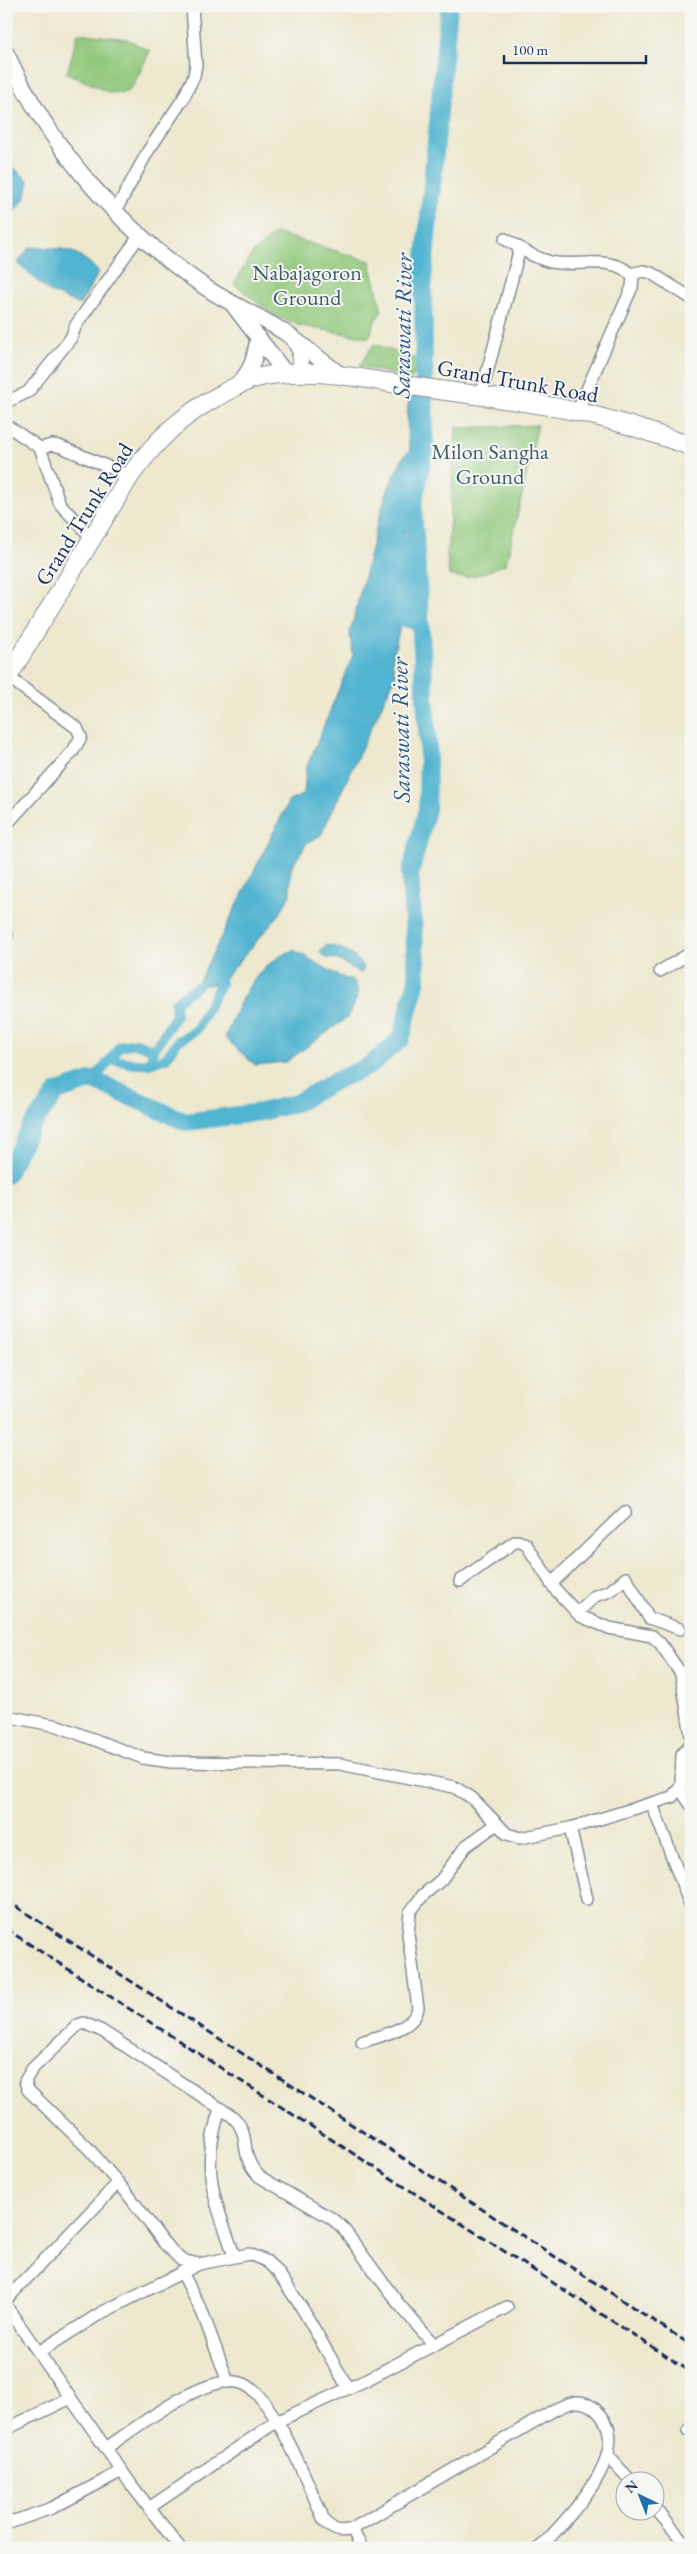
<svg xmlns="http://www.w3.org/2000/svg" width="697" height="2554" viewBox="0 0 697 2554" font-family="'EB Garamond',serif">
<rect width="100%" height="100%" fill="#f6f6f2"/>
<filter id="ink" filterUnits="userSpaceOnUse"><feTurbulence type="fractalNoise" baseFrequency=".02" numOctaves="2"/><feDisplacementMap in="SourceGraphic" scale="10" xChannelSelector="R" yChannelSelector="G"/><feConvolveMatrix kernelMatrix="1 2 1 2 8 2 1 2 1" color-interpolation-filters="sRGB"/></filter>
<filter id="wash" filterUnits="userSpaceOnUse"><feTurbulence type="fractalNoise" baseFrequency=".0096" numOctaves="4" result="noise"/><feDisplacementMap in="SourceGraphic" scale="20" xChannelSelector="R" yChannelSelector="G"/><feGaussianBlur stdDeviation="1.12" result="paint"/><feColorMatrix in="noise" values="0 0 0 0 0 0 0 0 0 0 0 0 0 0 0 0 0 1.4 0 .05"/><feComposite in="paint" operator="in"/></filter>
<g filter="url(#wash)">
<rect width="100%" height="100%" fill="#ede8ce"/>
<g fill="#91c87b" stroke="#567c6c">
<path d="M78,33L127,39L150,51L134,84L127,92L110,93L67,73Z"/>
<path d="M275,233L370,261L382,311L375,321L369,338L301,326L276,317L234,284L251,255Z"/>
<path d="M374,344L424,362L411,379L359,366Z"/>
<path d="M538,425L506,564C487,571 470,582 449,575L447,557L456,428Z"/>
</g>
<g fill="#51b4d0" stroke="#367297">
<path d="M14,168L29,181L26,197L6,221V170Z"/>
<path d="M30,247C64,249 74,246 99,272L80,305L48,291L18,263Z"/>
<path d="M411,392L424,393L425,447L404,535L417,568L420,629L400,626L392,662L396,675L321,835L307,843L291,868L290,895L279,915L221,983L196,987L289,801L304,794L306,769L353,655L350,633L379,517L390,484L403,457L410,450C407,432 405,409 411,392Z"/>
<path d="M327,945C343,947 355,955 364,968L361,973L336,959L326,958L319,952Z"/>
<path d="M294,950L339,976L354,981L359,993L348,1017L286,1062L255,1065L225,1038C238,1003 255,963 294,950Z"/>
</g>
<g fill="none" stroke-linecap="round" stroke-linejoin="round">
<g stroke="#51b4d0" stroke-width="10">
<path d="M111,1059L120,1046L136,1043L154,1050"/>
<path d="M149,1064L154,1050L176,1015L175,1002L196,987"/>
<path d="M93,1080L111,1059L135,1064H149L166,1058L178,1041L196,1030L221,983"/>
</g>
<path stroke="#51b4d0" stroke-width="18" d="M6,1175L31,1127L57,1092L93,1080L186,1122L261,1112L296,1103L333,1082L369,1066L401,1039L417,979L410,874L427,809L428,746L413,505L425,447L423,279L449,6"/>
</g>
</g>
<g filter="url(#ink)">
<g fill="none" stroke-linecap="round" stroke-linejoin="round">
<g stroke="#848c96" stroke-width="14">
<g id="minor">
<path d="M115,212L148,151L183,99L194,76L196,65L192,6"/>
<path d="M505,239C520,248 534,258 551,262C576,268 614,253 633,277L632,287L577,412"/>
<path d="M630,274L644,271L651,273L691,298"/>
<path d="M481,395L520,248"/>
<path d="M6,402L28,392L71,338L76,325L140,235"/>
<path d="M6,425L40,448L60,504L92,538"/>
<path d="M40,448L52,445L59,446L130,476"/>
<path d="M6,825L73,751L81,737L77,728L8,677"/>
<path d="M6,936L7,935"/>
<path d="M660,971L691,953"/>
<path d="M460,1581L513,1543L517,1541L526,1544L555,1589L580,1616L609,1628L652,1636L660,1643L681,1674L691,1735"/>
<path d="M551,1584L625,1512"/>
<path d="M577,1613L595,1596L610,1591L626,1578L649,1618L680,1629"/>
<path d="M6,1716L58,1726L143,1758L171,1762L340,1764L454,1787L472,1798L507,1834L520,1838L570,1828L672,1797L681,1785L682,1754L691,1744"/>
<path d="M680,1789L691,1805"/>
<path d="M652,1804L691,1907"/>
<path d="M570,1828L587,1899"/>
<path d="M362,2042C380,2035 414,2030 418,2008L408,1934L410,1912L423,1895L441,1880L466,1846L497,1824"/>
<path d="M220,2109C200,2170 214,2197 234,2255"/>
<path d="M182,2272L203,2314L228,2382"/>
<path d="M6,2300L118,2183"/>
<path d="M6,2306L133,2487L180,2548"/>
<path d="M39,2352L101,2313L197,2265"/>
<path d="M348,2388L302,2308L277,2271L266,2261L249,2254L199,2264L181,2260L164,2243L127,2193L89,2149L28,2090L25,2081L32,2069L78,2025L84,2023L102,2031L232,2116C254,2137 236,2153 260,2177L331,2218L342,2227L398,2303L434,2345"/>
<path d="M6,2429L71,2398"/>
<path d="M689,2430L691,2432"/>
<path d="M106,2448C135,2429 209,2369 244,2384C275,2398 310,2489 324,2520C332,2530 339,2533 352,2529L554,2410C570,2402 582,2397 596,2410C640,2449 566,2519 540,2548"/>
<path d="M607,2455L632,2482"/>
<path d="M654,2507L689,2548"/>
<path d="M149,2508L276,2422L364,2381L507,2307"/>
<path d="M6,2524L52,2508L122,2471"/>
<path d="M352,2529L362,2548"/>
</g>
</g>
<g stroke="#848c96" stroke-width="18">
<g id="major">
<path d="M6,53C50,147 118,228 205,287C233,306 265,318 293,338L300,351L301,373"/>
<path d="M234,306L286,374"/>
<path d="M294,339L338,373"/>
<path d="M237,385C252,371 255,358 258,338"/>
</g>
</g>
<g stroke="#848c96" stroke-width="20">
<path id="highway" d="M6,680L130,476C156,440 183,414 222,394C233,388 244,381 256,378C304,366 352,377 399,384C454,393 509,398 564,409C607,417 649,432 691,446"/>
</g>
<use href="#minor" stroke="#fff" stroke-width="11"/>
<use href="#major" stroke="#fff" stroke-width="15"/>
<use href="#highway" stroke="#fff" stroke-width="18"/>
<g stroke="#1b2f5e" stroke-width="3" stroke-dasharray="8 4" stroke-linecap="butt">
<path d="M6,1900L691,2345"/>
<path d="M6,1929L691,2372"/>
</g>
</g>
</g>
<g text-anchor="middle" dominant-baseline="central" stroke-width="4" stroke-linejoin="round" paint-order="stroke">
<g font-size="22" fill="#3e5d67" stroke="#f6f6f2">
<text x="307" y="272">Nabajagoron<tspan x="307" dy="25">Ground</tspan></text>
<text x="490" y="451">Milon Sangha<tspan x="490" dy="25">Ground</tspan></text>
</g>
<g font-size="22" fill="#1b2f5e" stroke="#f6f6f2">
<text transform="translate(518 381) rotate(10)">Grand Trunk Road</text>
<text transform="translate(84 514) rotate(-58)">Grand Trunk Road</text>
</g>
<g font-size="24" font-style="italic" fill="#2b5780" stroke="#f6f6f2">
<text transform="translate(402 326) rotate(-89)">Saraswati River</text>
<text transform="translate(400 730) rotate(-91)">Saraswati River</text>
</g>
</g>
<rect width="697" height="2554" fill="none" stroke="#f6f6f2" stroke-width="25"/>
<g transform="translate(640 2496) rotate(317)"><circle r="24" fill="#f6f6f2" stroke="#9ea6b7"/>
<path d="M0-4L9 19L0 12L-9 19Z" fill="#1f6fb2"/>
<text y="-8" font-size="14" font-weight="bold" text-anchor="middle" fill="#1b2f5e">N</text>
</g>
<path d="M504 55v8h142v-8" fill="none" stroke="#1b2f5e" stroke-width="2.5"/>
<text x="512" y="55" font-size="15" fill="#1b2f5e" stroke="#f6f6f2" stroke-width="4" paint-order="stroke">100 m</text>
</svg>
